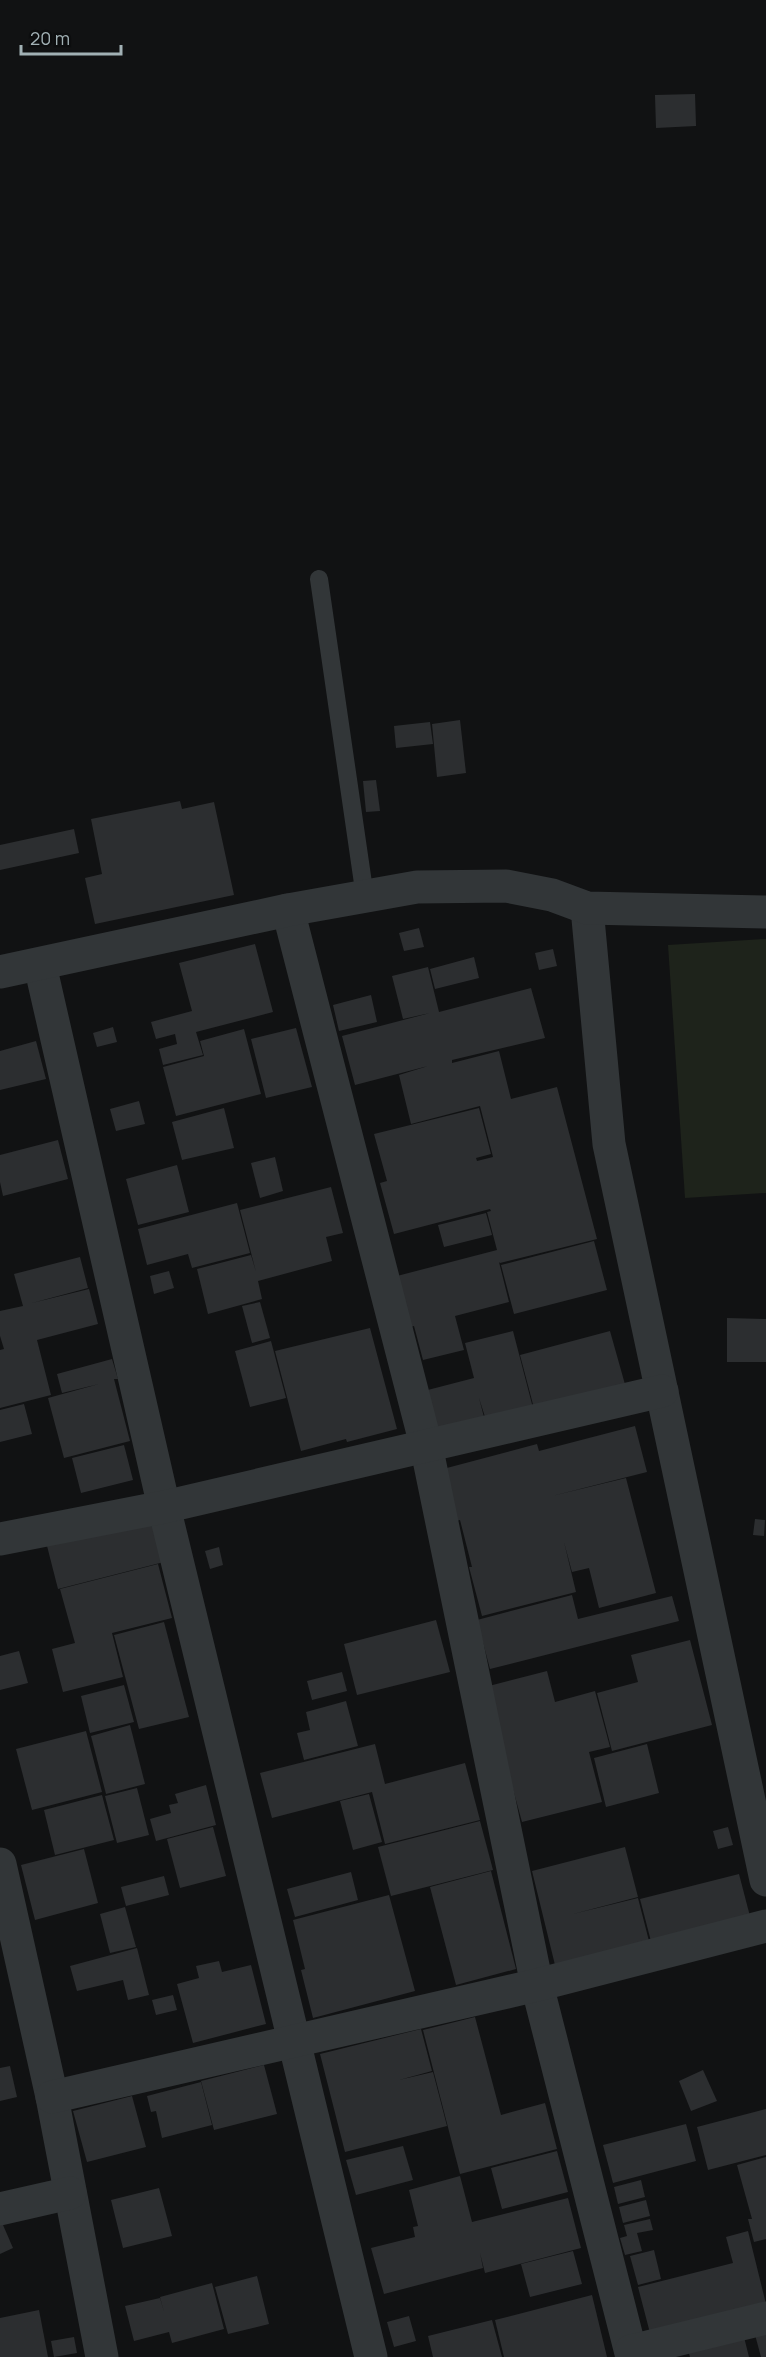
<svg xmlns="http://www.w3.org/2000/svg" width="766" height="2357" viewBox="0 0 766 2357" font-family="Manrope,sans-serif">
<rect width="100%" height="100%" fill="#111213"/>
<path fill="#1e231b" d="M766,939V1193L685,1198L668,945Z"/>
<g fill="#2c2e30">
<path d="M695,94L696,126L656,128L655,95Z"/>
<path d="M460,720L466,773L437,777L432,724Z"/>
<path d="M430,722L433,744L396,748L394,726Z"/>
<path d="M376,780L380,811L366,812L363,781Z"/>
<path d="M180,801L182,809L214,802L234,895L95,924L85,878L102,874L91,819Z"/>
<path d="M74,829L79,853L0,870V845Z"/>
<path d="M419,928L424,947L404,951L399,933Z"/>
<path d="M255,944L273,1012L196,1032L203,1055L163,1065L159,1049L177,1044L175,1034L156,1039L151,1022L192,1011L179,963Z"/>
<path d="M553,949L557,966L539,970L535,953Z"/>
<path d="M474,957L479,978L435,989L430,969Z"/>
<path d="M428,967L439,1012L531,988L545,1038L452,1060V1063L499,1051L511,1099L557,1087L597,1239L500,1263L499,1262L509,1302L455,1316L464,1350L423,1360L414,1326L410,1327L397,1276L497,1250L487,1212L491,1211L490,1209L394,1234L380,1183L387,1181L374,1134L479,1108L491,1154L476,1158L477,1161L493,1157L480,1106L411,1124L399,1075L428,1066L355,1085L342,1036L430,1013L403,1019L392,976Z"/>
<path d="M371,995L377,1022L339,1031L333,1005Z"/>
<path d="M113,1027L117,1042L97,1047L93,1033Z"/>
<path d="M296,1028L312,1087L266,1098L251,1039Z"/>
<path d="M244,1029L261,1094L176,1116L163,1067L204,1056L200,1041Z"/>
<path d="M36,1041L46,1079L0,1090V1051Z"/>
<path d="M139,1101L145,1124L116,1131L110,1109Z"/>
<path d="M224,1108L234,1148L182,1160L172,1122Z"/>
<path d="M58,1140L68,1179L3,1196L0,1182V1155Z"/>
<path d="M275,1157L283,1191L260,1198L251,1163Z"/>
<path d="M177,1165L189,1212L138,1225L126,1179Z"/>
<path d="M331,1187L343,1233L326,1237L332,1261L258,1281L262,1299L208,1314L197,1269L251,1255L256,1272L240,1210Z"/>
<path d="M237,1203L250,1253L192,1268L188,1254L147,1265L138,1229Z"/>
<path d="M486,1213L492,1235L444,1247L438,1225Z"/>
<path d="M594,1241L607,1290L514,1314L501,1265Z"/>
<path d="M80,1257L88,1288L32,1303L89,1289L98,1324L37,1340L51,1395L0,1408V1350L4,1349L0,1336V1311L23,1306L14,1274Z"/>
<path d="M169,1271L174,1288L154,1294L150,1276Z"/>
<path d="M260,1302L270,1338L252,1343L242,1306Z"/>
<path d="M727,1318L766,1319V1362H727Z"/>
<path d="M370,1328L397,1429L347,1442L346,1439L301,1451L275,1351Z"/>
<path d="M513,1331L533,1408L486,1420L479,1398L485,1421L432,1435L420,1392L474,1378L465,1343Z"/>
<path d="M610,1331L626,1388L535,1412L520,1355Z"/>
<path d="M271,1341L286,1398L250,1407L235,1351Z"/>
<path d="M112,1359L118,1379H114L130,1441L64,1458L48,1398L99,1384L62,1393L57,1374Z"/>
<path d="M24,1404L32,1434L0,1442V1410Z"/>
<path d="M635,1426L647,1472L552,1496L626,1478L656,1593L599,1608L589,1568L572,1572L564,1542L576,1592L482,1616L469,1567H472L460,1520L456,1521L443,1469L537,1444L539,1451Z"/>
<path d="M124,1445L133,1480L81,1493L72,1458Z"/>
<path d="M152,1515L164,1562L58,1589L46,1542Z"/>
<path d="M755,1519L765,1520L764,1536L753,1535Z"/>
<path d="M219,1547L223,1565L210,1569L205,1551Z"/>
<path d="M158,1564L172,1618L112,1633L123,1677L63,1692L52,1649L75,1643L60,1589Z"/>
<path d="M572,1595L578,1619L672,1596L679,1621L490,1669L477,1620Z"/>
<path d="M436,1620L450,1672L357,1695L344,1644Z"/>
<path d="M164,1622L189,1717L139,1729L114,1635Z"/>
<path d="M690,1640L712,1725L612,1751L597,1693L638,1682L631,1655Z"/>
<path d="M19,1651L28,1683L0,1690V1656Z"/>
<path d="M547,1671L555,1702L595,1691L610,1747L589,1752L602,1802L522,1822L485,1687Z"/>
<path d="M342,1672L347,1691L312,1700L307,1681Z"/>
<path d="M124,1685L134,1722L90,1733L81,1696Z"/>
<path d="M346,1701L358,1746L304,1760L297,1733L310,1730L306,1712Z"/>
<path d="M130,1725L145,1784L106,1794L91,1736Z"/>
<path d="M86,1731L102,1792L32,1810L16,1749Z"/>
<path d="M375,1744L385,1784L465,1763L480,1820L385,1844L372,1792L272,1818L260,1773Z"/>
<path d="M647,1744L659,1793L606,1807L594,1758Z"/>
<path d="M206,1785L216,1825L156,1841L150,1819L171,1813L169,1805L178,1803L175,1794Z"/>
<path d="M137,1788L149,1835L117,1843L105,1796Z"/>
<path d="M369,1794L382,1842L353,1850L340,1801Z"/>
<path d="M102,1795L114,1840L55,1855L44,1810Z"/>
<path d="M480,1821L493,1870L391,1896L378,1847Z"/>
<path d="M213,1827L226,1876L180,1888L167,1839Z"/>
<path d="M728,1827L733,1845L718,1849L713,1831Z"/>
<path d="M625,1847L638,1897L573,1914L638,1898L649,1941L555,1965L532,1871Z"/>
<path d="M84,1849L98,1903L35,1920L21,1865Z"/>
<path d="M491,1871L516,1969L456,1985L430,1887Z"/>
<path d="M351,1872L358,1900L295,1917L287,1889Z"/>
<path d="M739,1874L752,1924L653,1949L640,1899Z"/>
<path d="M164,1876L169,1895L126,1906L121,1887Z"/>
<path d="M389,1895L415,1991L313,2018L301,1970L305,1969L293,1920Z"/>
<path d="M125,1907L136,1947L110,1953L100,1914Z"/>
<path d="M137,1948L149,1995L128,2000L123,1980L77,1991L70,1966Z"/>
<path d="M219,1961L222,1972L251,1965L266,2024L193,2043L177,1984L199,1978L196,1966Z"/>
<path d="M173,1995L177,2010L156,2015L152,2000Z"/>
<path d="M475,2017L501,2115L545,2103L557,2149L460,2174L423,2030Z"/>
<path d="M421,2029L432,2071L399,2080L433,2072L447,2126L345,2152L320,2054Z"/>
<path d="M264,2065L277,2114L214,2130L201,2081Z"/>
<path d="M10,2066L17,2097L0,2101V2068Z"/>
<path d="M703,2070L717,2101L691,2111L679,2081Z"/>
<path d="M201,2082L212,2125L162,2138L156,2111L151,2112L147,2096Z"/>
<path d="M132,2096L146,2147L87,2162L73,2111Z"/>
<path d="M766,2109V2155L708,2170L697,2127Z"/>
<path d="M686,2124L696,2161L613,2183L603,2145Z"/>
<path d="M403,2146L413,2180L356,2195L346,2160Z"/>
<path d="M557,2151L568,2192L502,2209L491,2168Z"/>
<path d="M766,2157V2239L754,2242L748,2219H752L737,2165Z"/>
<path d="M460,2176L472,2222L568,2198L581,2248L485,2273L480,2253L483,2268L384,2294L371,2248L415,2237L413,2227L418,2226L409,2190Z"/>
<path d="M641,2180L645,2197L618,2204L614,2187Z"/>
<path d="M159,2188L172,2236L123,2248L111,2200Z"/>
<path d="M646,2200L650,2216L623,2223L619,2207Z"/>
<path d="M0,2218L13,2248L0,2254Z"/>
<path d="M650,2219L653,2230L637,2233L642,2251L625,2255L620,2238L627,2236L624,2225Z"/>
<path d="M748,2231L766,2304L650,2333L638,2287L733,2263L726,2237Z"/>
<path d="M654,2250L661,2279L638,2285L630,2256Z"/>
<path d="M573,2251L582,2284L530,2297L521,2264Z"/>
<path d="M257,2276L269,2324L228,2334L215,2287Z"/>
<path d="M212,2283L224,2329L172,2343L169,2332L134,2341L125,2306L160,2298L164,2312L160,2297Z"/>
<path d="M592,2295L607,2357H504L495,2320Z"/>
<path d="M39,2310L48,2357H0V2318Z"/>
<path d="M409,2316L416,2341L394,2347L387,2322Z"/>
<path d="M492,2320L502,2357H433L428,2336Z"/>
<path d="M766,2328V2357H761L754,2331Z"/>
<path d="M742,2329L749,2357H690L686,2343Z"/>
<path d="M74,2337L77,2353L54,2357L51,2341Z"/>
</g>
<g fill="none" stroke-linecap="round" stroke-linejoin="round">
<path stroke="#323638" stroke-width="18" d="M319,579L365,897"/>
<g stroke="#323638" stroke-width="33">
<path d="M587,908L609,1144L766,1880"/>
<path d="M288,910L426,1445L537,1985L632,2357"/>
<path d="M40,965L164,1507L371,2357"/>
<path d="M0,972L288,910L417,887L506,886L552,895L587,908L766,912"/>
<path d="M0,1539L164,1507L662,1391"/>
<path d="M0,1864L52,2097L102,2357"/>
<path d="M52,2097L537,1985L766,1926"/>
<path d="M0,2209L70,2193"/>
<path d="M631,2351L766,2318"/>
</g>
</g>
<path d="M21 45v9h100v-9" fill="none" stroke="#a2b1b5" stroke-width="3"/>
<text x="30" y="45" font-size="18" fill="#a2b1b5" stroke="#0c0d0e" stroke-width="4.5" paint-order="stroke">20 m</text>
</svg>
